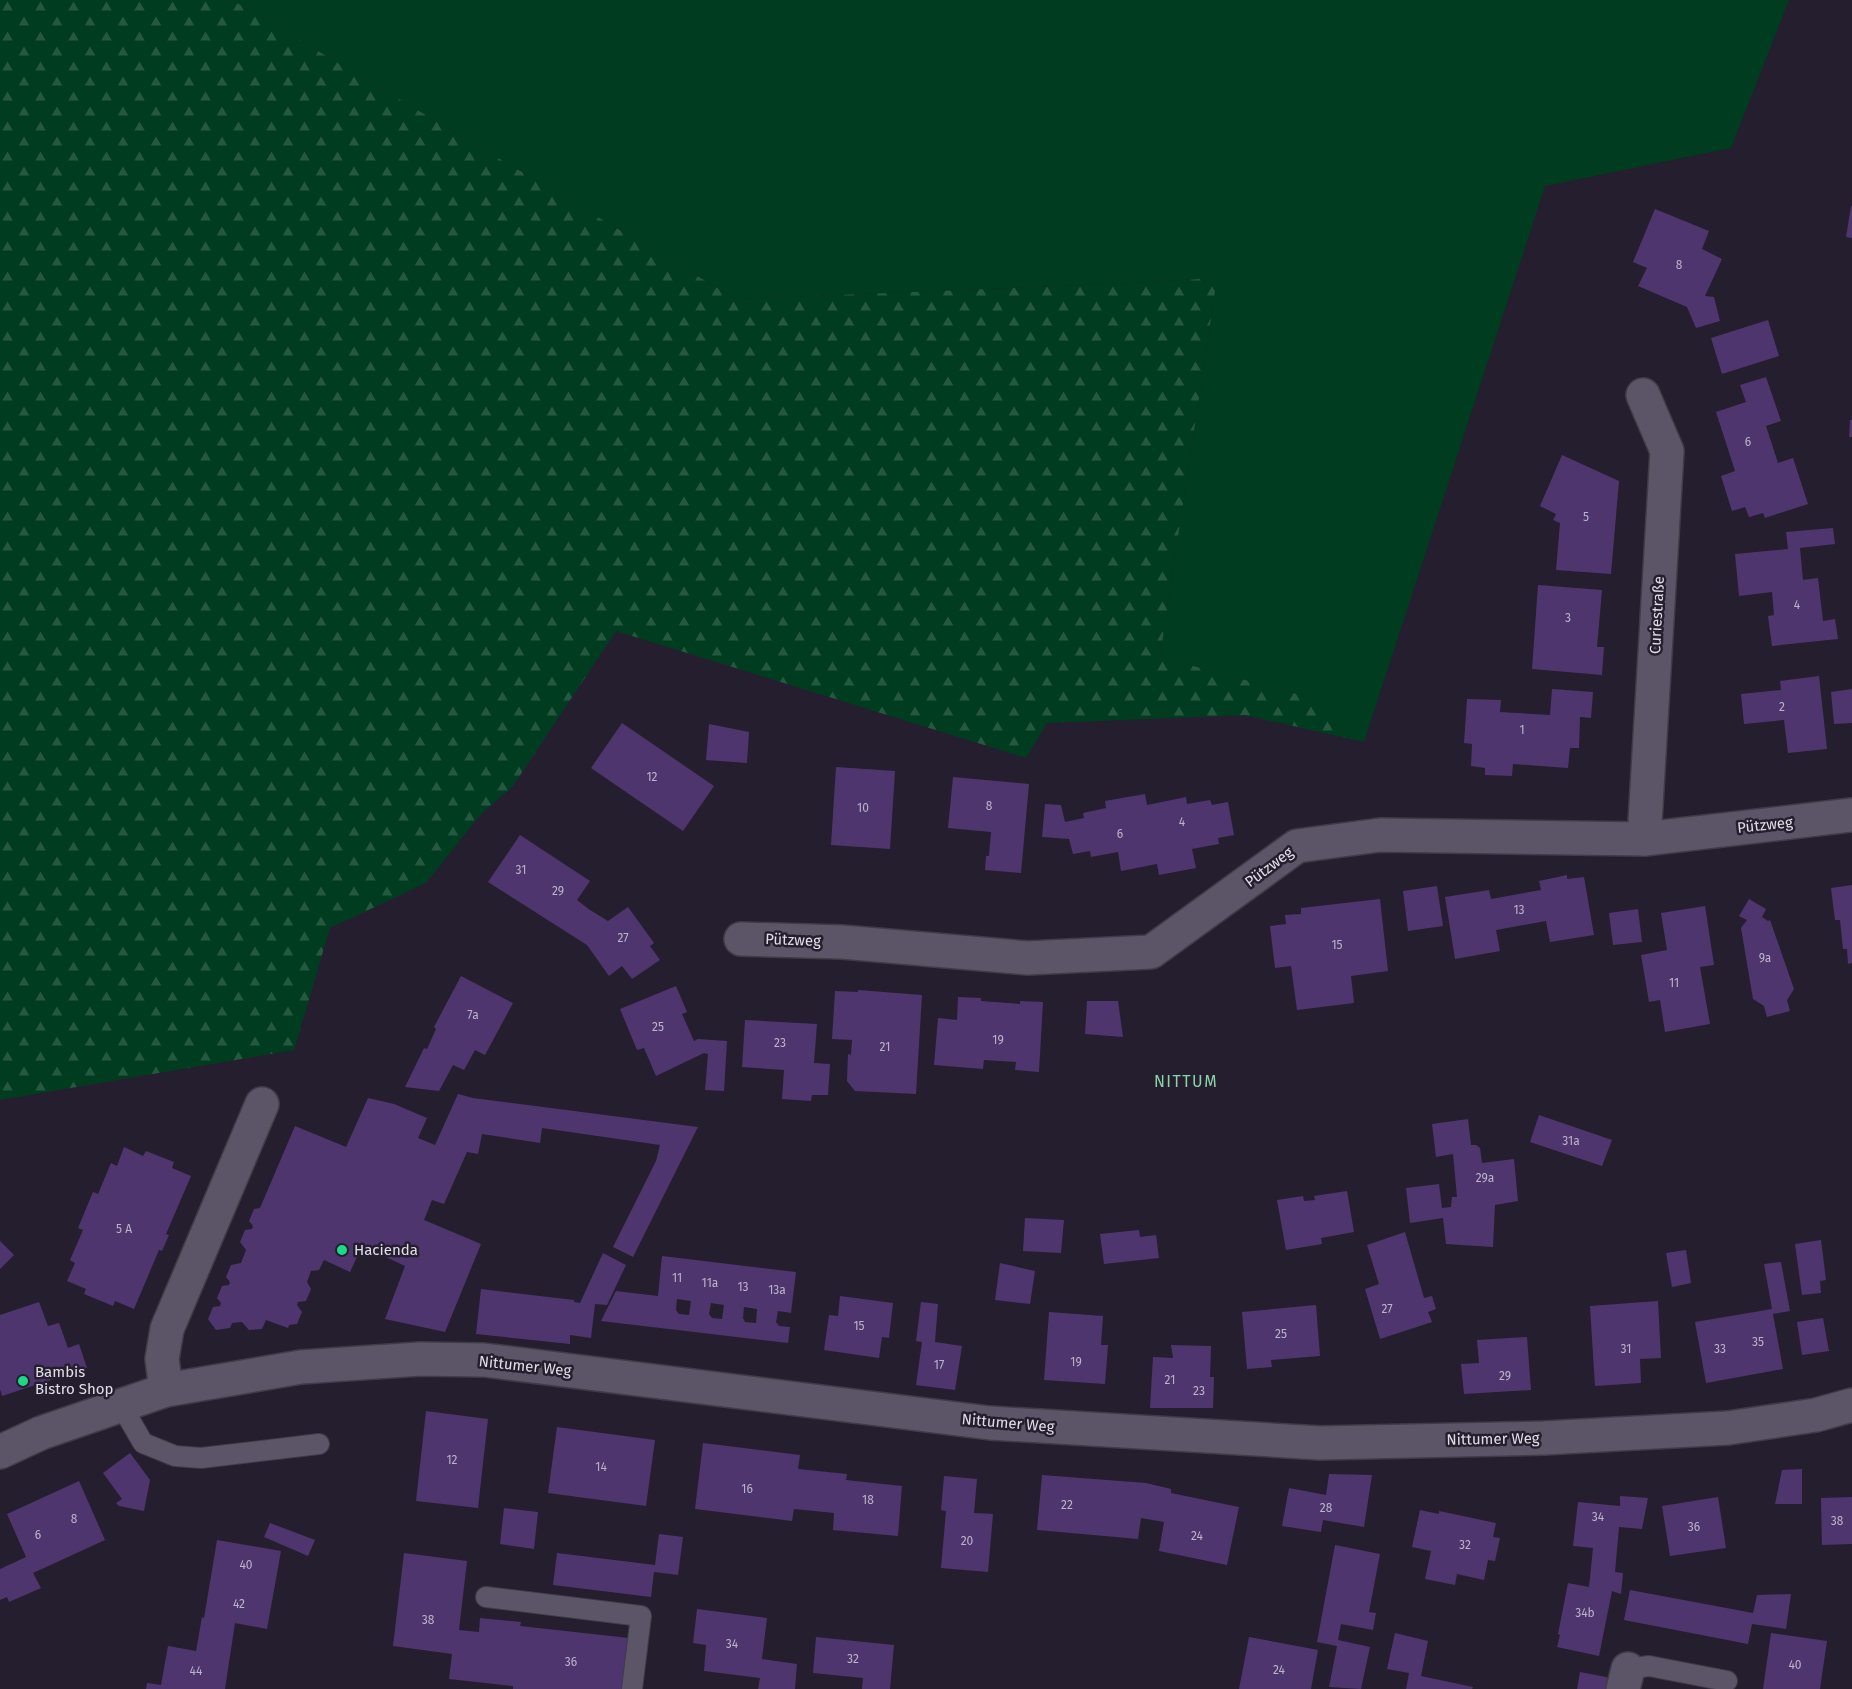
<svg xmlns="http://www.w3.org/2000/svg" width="1852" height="1689" font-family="'Fira Sans',sans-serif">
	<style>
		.green { fill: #003c20 }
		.forest { fill: url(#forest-firs) }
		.building { fill: #4f356e; fill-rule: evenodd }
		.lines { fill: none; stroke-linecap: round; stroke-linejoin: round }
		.service-casing { stroke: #413b48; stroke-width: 22 }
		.minor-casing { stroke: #413b48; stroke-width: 36 }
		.service { stroke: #5c5567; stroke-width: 20 }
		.minor { stroke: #5c5567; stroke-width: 33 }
		.poi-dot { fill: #1fd887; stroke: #251e2e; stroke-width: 2 }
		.labels { text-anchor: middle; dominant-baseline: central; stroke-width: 5; stroke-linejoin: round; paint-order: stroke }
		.number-label { font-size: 12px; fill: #bcb3ca }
		.street-label { font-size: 15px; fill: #e1dde8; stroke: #251e2e }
		.poi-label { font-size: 15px; fill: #e1dde8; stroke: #251e2e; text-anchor: start }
		.neighbourhood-label { font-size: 16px; letter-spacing: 1.5px; fill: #89d5a7; stroke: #251e2e }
	</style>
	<defs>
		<pattern id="forest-firs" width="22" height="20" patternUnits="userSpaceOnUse" patternTransform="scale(1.5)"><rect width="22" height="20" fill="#003c20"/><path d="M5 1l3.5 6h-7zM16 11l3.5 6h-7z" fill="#255840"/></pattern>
	</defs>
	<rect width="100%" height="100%" fill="#251e2e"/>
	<!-- green -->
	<polygon class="green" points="232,0 1789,0 1731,148 1545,186 1364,742 1301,695 1160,657 1217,278 1134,283 736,299"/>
	<!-- forest -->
	<polygon class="forest" points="0,0 232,0 736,299 1134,283 1217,278 1160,657 1301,695 1364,742 1245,715 1047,723 1026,758 616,631 513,786 480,815 426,883 330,928 294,1050 0,1100"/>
	<!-- building -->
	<g class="building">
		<polygon points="1851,206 1852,206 1852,238 1846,237"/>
		<polygon points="1655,209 1709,231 1702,249 1722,259 1705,296 1714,297 1720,321 1696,328 1687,307 1638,286 1647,268 1633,262"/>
		<polygon points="1768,320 1779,356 1722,374 1711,338"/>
		<polygon points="1766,377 1781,421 1766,426 1778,463 1793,458 1808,504 1765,518 1763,513 1749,517 1745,507 1732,511 1721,476 1735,471 1716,412 1746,402 1740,385"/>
		<polygon points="1850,420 1852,420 1852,437 1849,437"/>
		<polygon points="1562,455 1619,481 1611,574 1556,570 1560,523 1553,520 1556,514 1540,506"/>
		<polygon points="1833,528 1835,544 1800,548 1803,580 1818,578 1823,621 1835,619 1838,639 1772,646 1768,616 1774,615 1772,592 1739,596 1735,554 1788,549 1786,532"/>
		<polygon points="1538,585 1602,590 1597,647 1604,647 1602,675 1532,669"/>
		<polygon points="1819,676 1827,749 1788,753 1784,720 1744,724 1741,694 1781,690 1780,681"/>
		<polygon points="1552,689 1593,692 1591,718 1580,717 1579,748 1570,748 1568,768 1513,764 1512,776 1485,775 1485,768 1471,766 1472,744 1464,743 1467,699 1501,700 1500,712 1550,715"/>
		<polygon points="1852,689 1852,723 1834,724 1831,692"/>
		<polygon points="622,723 714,786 683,831 591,768"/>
		<polygon points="709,724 749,732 747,763 706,760"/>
		<polygon points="836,767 895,771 890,849 831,845"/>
		<polygon points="953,777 1029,784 1021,873 985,870 986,856 989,856 991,832 948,828"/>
		<polygon points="1145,794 1147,805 1186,797 1187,804 1210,800 1212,805 1228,802 1234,835 1218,838 1219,844 1192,849 1196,868 1159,875 1157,864 1121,871 1118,852 1091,857 1090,851 1073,854 1069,839 1042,837 1045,804 1061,805 1065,822 1084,818 1083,813 1106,808 1105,801"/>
		<polygon points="520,835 590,881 577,900 590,910 608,921 628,907 654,943 650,946 660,960 632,979 622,966 609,976 587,945 488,882"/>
		<polygon points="1567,875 1567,879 1584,877 1594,935 1550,942 1546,921 1496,930 1500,951 1455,959 1445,897 1489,890 1491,899 1541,890 1539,881"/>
		<polygon points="1852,885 1852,963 1848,964 1847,949 1843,949 1840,920 1835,920 1831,888"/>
		<polygon points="1437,886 1443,926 1408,931 1403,891"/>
		<polygon points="1380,899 1388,971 1351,976 1354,1003 1297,1010 1291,966 1275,968 1270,926 1286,924 1285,915 1301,914 1301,908"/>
		<polygon points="1749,899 1766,909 1762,917 1768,921 1770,920 1794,989 1787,1000 1790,1011 1767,1017 1764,1006 1753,999 1741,928 1747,920 1739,916"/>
		<polygon points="1705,906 1714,965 1700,967 1710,1024 1665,1032 1660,1000 1649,1002 1641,955 1667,950 1661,913"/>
		<polygon points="1638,909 1642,942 1613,945 1609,913"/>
		<polygon points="461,976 513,1003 485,1055 475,1050 464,1070 453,1065 439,1091 405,1087 424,1048 427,1049 436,1029 434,1027"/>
		<polygon points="676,986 687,1012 682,1014 694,1041 698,1039 727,1041 724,1091 705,1090 708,1054 704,1053 656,1076 644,1048 637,1050 620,1009"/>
		<polygon points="858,990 922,995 916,1094 855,1091 847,1081 848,1054 851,1055 852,1040 832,1039 835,991 858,992"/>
		<polygon points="958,997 981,998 981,1001 1020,1004 1020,1001 1043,1002 1039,1072 1015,1070 1016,1062 984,1060 983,1069 934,1065 938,1018 957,1020"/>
		<polygon points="1087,1001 1118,1001 1123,1037 1085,1034"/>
		<polygon points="745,1020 817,1024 814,1063 830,1064 828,1095 812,1095 811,1101 782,1099 784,1070 742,1067"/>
		<polygon points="458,1094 473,1098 698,1127 633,1257 613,1247 656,1161 660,1145 542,1128 540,1143 482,1134 478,1154 467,1152 444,1204 432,1200 424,1220 481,1244 445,1332 385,1319 405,1266 362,1246 350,1272 324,1260 319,1270 311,1271 307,1282 311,1289 306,1301 298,1302 297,1305 302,1312 297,1324 289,1325 288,1328 266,1320 262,1329 249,1330 242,1322 232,1323 230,1328 216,1330 208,1319 213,1307 220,1306 221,1303 217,1298 222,1286 229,1285 230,1282 226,1277 231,1265 241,1263 246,1250 240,1242 245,1230 252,1229 253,1226 249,1221 254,1209 260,1208 295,1126 346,1147 368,1098 394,1104 427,1118 418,1138 435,1145"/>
		<polygon points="1539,1115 1612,1140 1602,1166 1530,1142"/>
		<polygon points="1468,1119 1471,1145 1476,1145 1480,1148 1482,1163 1514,1159 1518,1201 1495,1205 1493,1247 1446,1244 1443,1218 1410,1223 1406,1188 1439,1184 1442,1208 1451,1207 1452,1197 1457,1197 1453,1154 1436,1157 1432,1124"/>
		<polygon points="124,1147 143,1156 146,1151 174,1162 172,1168 191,1176 166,1234 169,1235 162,1251 159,1250 134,1309 115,1301 113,1306 84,1294 86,1289 67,1281 75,1263 70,1260 83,1230 78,1228 93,1192 98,1194 111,1163 117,1166"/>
		<polygon points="1347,1191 1354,1232 1321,1238 1322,1244 1286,1250 1277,1200 1303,1196 1304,1201 1315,1200 1314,1196"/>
		<polygon points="1025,1218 1064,1220 1061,1253 1023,1251"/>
		<polygon points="1139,1230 1140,1237 1156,1235 1159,1258 1104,1264 1100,1234"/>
		<polygon points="1405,1232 1424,1298 1432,1296 1436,1309 1428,1312 1432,1322 1380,1339 1365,1289 1379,1284 1367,1245"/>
		<polygon points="1821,1240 1826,1280 1820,1281 1821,1293 1802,1295 1795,1244"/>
		<polygon points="0,1241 14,1255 0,1269"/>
		<polygon points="1686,1250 1691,1283 1672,1287 1666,1253"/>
		<polygon points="603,1253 626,1265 607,1305 595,1304 591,1338 570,1335 570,1344 476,1334 481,1289 574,1300 574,1302 580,1303"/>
		<path d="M662,1256L796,1272L791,1313L778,1311L776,1322L779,1326L790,1327L788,1343L601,1321L616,1291L658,1296ZM677,1299L691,1301L689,1315L679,1314L676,1310ZM711,1303L724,1305L722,1319L712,1318L709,1314ZM744,1307L757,1309L756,1323L745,1322L743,1318Z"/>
		<polygon points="1781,1262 1790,1311 1773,1314 1783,1369 1706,1383 1695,1322 1772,1309 1764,1264"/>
		<polygon points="1000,1263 1035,1271 1030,1304 995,1300"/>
		<polygon points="840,1296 893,1303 889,1338 882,1337 879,1358 824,1350 829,1315 838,1316"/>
		<polygon points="1658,1301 1661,1358 1640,1359 1641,1383 1595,1386 1590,1306"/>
		<polygon points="39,1302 48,1326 59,1323 68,1348 79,1344 87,1368 2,1396 0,1389 0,1315"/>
		<polygon points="921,1302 938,1304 935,1342 962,1346 955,1390 916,1385 922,1342 916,1341"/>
		<polygon points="1316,1305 1320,1356 1271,1360 1272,1367 1247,1369 1242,1312"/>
		<polygon points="1049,1312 1103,1316 1101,1345 1108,1345 1105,1384 1044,1380"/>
		<polygon points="1823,1318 1829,1351 1802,1355 1797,1322"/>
		<polygon points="1527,1337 1531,1390 1464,1394 1461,1364 1479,1363 1477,1340"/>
		<polygon points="1171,1345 1211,1346 1210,1377 1214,1377 1213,1408 1150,1408 1153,1357 1173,1358"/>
		<polygon points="426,1411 488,1419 478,1508 416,1501"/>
		<polygon points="557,1427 655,1440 646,1506 548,1493"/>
		<polygon points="703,1443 800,1455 798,1469 847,1474 846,1480 902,1486 898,1536 833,1530 834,1513 794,1509 792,1521 695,1509"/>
		<polygon points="130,1453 150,1480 144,1511 119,1506 116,1503 122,1499 103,1473"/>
		<polygon points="1802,1469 1802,1504 1775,1504 1782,1470"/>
		<polygon points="1329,1474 1372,1475 1364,1527 1323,1520 1321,1532 1282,1526 1289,1488 1326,1495"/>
		<polygon points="1042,1475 1146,1483 1171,1489 1171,1493 1239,1507 1227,1565 1159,1551 1164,1522 1141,1518 1138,1539 1037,1530"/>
		<polygon points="944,1476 977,1479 974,1513 993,1514 988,1572 941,1568 946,1511 941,1510"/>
		<polygon points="79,1481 105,1540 33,1573 41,1588 9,1602 7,1597 0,1600 0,1569 26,1557 7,1514"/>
		<polygon points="1620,1496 1648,1498 1642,1529 1619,1527 1615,1572 1623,1573 1621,1594 1612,1591 1599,1656 1557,1647 1560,1635 1558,1634 1568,1583 1589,1587 1593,1548 1573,1546 1578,1502 1620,1506"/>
		<polygon points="1718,1497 1726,1548 1670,1556 1662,1506"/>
		<polygon points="1852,1497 1852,1544 1822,1545 1821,1498"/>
		<polygon points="504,1508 538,1512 534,1549 500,1544"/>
		<polygon points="1420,1510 1439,1514 1439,1511 1496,1523 1493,1537 1500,1538 1495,1561 1488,1560 1484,1580 1457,1574 1455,1585 1425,1579 1431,1551 1412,1547"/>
		<polygon points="270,1523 315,1540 308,1556 264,1537"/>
		<polygon points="659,1534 683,1537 678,1575 654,1572 651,1597 553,1585 557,1553 655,1565"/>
		<polygon points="217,1540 281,1551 267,1629 235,1623 225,1689 146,1689 147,1683 161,1685 168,1646 196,1651 202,1617 204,1618"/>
		<polygon points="1335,1545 1380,1554 1369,1612 1376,1613 1373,1630 1341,1624 1338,1640 1370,1647 1361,1689 1329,1687 1337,1646 1317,1642"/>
		<polygon points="404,1553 467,1561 459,1630 479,1632 480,1618 521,1622 520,1626 629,1638 623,1689 513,1689 513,1686 449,1679 452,1654 393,1646"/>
		<polygon points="1630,1590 1753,1613 1757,1595 1791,1594 1786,1629 1752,1624 1748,1644 1624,1620"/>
		<polygon points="697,1609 767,1618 762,1659 797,1664 795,1689 758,1689 760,1678 704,1671 706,1645 693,1643"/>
		<polygon points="1395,1633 1428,1641 1421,1676 1473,1687 1472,1689 1406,1689 1409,1673 1387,1669"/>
		<polygon points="1771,1633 1827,1641 1820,1689 1763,1689"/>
		<polygon points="816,1637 894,1645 890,1689 862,1689 863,1678 813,1673"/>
		<polygon points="1249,1637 1318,1650 1311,1689 1239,1689"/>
		<polygon points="1580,1672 1611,1678 1608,1689 1577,1689"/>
	</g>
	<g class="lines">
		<!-- service casing -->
		<g class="service-casing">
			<g id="service">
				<polyline points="121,1405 143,1443 175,1456 201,1458 319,1444"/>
				<polyline points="486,1597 641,1616 632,1689"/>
				<polyline points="1628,1669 1649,1666 1727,1681"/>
			</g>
		</g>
		<!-- minor casing -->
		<g class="minor-casing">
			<g id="minor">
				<polyline points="1643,395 1667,451 1644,839"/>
				<polyline points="741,939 842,942 1028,958 1151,952 1297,846 1380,835 1644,839 1852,815"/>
				<polyline points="166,1390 162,1359 167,1329 262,1104"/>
				<polyline points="0,1452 41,1433 166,1390 301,1367 420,1359 484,1360 990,1423 1320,1443 1544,1438 1728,1428 1816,1415 1852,1405"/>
				<polyline points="1623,1689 1628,1669"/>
			</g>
		</g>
		<!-- service -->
		<use href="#service" class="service"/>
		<!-- minor -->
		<use href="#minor" class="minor"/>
	</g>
	<!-- markers -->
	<g class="poi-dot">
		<circle cx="342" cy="1250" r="6"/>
		<circle cx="23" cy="1381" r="6"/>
	</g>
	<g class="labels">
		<!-- number labels -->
		<g class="number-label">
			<text x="1679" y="265">8</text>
			<text x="1748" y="442">6</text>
			<text x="1586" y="517">5</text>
			<text x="1797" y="605">4</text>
			<text x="1568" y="618">3</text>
			<text x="1782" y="707">2</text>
			<text x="1522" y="730">1</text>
			<text x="652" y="777">12</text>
			<text x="989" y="806">8</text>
			<text x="863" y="808">10</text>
			<text x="1182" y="822">4</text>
			<text x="1120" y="834">6</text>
			<text x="521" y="870">31</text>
			<text x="558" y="891">29</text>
			<text x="1519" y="910">13</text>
			<text x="623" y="938">27</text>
			<text x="1337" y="945">15</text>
			<text x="1765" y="958">9a</text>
			<text x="1674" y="983">11</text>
			<text x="473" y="1015">7a</text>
			<text x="658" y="1027">25</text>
			<text x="998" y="1040">19</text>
			<text x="780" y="1043">23</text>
			<text x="885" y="1047">21</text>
			<text x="1571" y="1141">31a</text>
			<text x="1485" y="1178">29a</text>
			<text x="124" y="1229">5 A</text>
			<text x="677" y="1278">11</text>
			<text x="710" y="1283">11a</text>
			<text x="743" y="1287">13</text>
			<text x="777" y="1290">13a</text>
			<text x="1387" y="1309">27</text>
			<text x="859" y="1326">15</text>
			<text x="1281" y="1334">25</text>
			<text x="1758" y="1342">35</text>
			<text x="1626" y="1349">31</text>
			<text x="1720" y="1349">33</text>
			<text x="1076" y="1362">19</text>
			<text x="939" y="1365">17</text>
			<text x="1505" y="1376">29</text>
			<text x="1170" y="1380">21</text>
			<text x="1199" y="1391">23</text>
			<text x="452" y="1460">12</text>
			<text x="601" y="1467">14</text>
			<text x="747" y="1489">16</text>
			<text x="868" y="1500">18</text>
			<text x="1067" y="1505">22</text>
			<text x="1326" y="1508">28</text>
			<text x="1598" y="1517">34</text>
			<text x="74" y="1519">8</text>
			<text x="1837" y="1521">38</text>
			<text x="1694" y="1527">36</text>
			<text x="38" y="1535">6</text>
			<text x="1197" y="1536">24</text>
			<text x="967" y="1541">20</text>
			<text x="1465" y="1545">32</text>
			<text x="246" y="1565">40</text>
			<text x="239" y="1604">42</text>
			<text x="1585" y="1613">34b</text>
			<text x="428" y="1620">38</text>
			<text x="732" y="1644">34</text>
			<text x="853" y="1659">32</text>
			<text x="571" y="1662">36</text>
			<text x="1795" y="1665">40</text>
			<text x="1279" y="1670">24</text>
			<text x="196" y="1671">44</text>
		</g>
		<!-- street labels -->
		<g class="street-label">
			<text transform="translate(1657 615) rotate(-87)">Curiestraße</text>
			<text transform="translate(1765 825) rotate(-6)">Pützweg</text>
			<text transform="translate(1269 867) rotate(-37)">Pützweg</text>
			<text transform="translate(793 940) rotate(2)">Pützweg</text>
			<text transform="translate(525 1366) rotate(6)">Nittumer Weg</text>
			<text transform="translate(1008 1423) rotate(5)">Nittumer Weg</text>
			<text transform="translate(1493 1439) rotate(-1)">Nittumer Weg</text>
		</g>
		<!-- poi labels -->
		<g class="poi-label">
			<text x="354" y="1250">Hacienda</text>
			<text x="35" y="1372">Bambis<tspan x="35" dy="17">Bistro Shop</tspan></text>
		</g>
		<!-- neighbourhood labels -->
		<g class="neighbourhood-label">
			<text x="1186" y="1081">NITTUM</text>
		</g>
	</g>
</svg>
